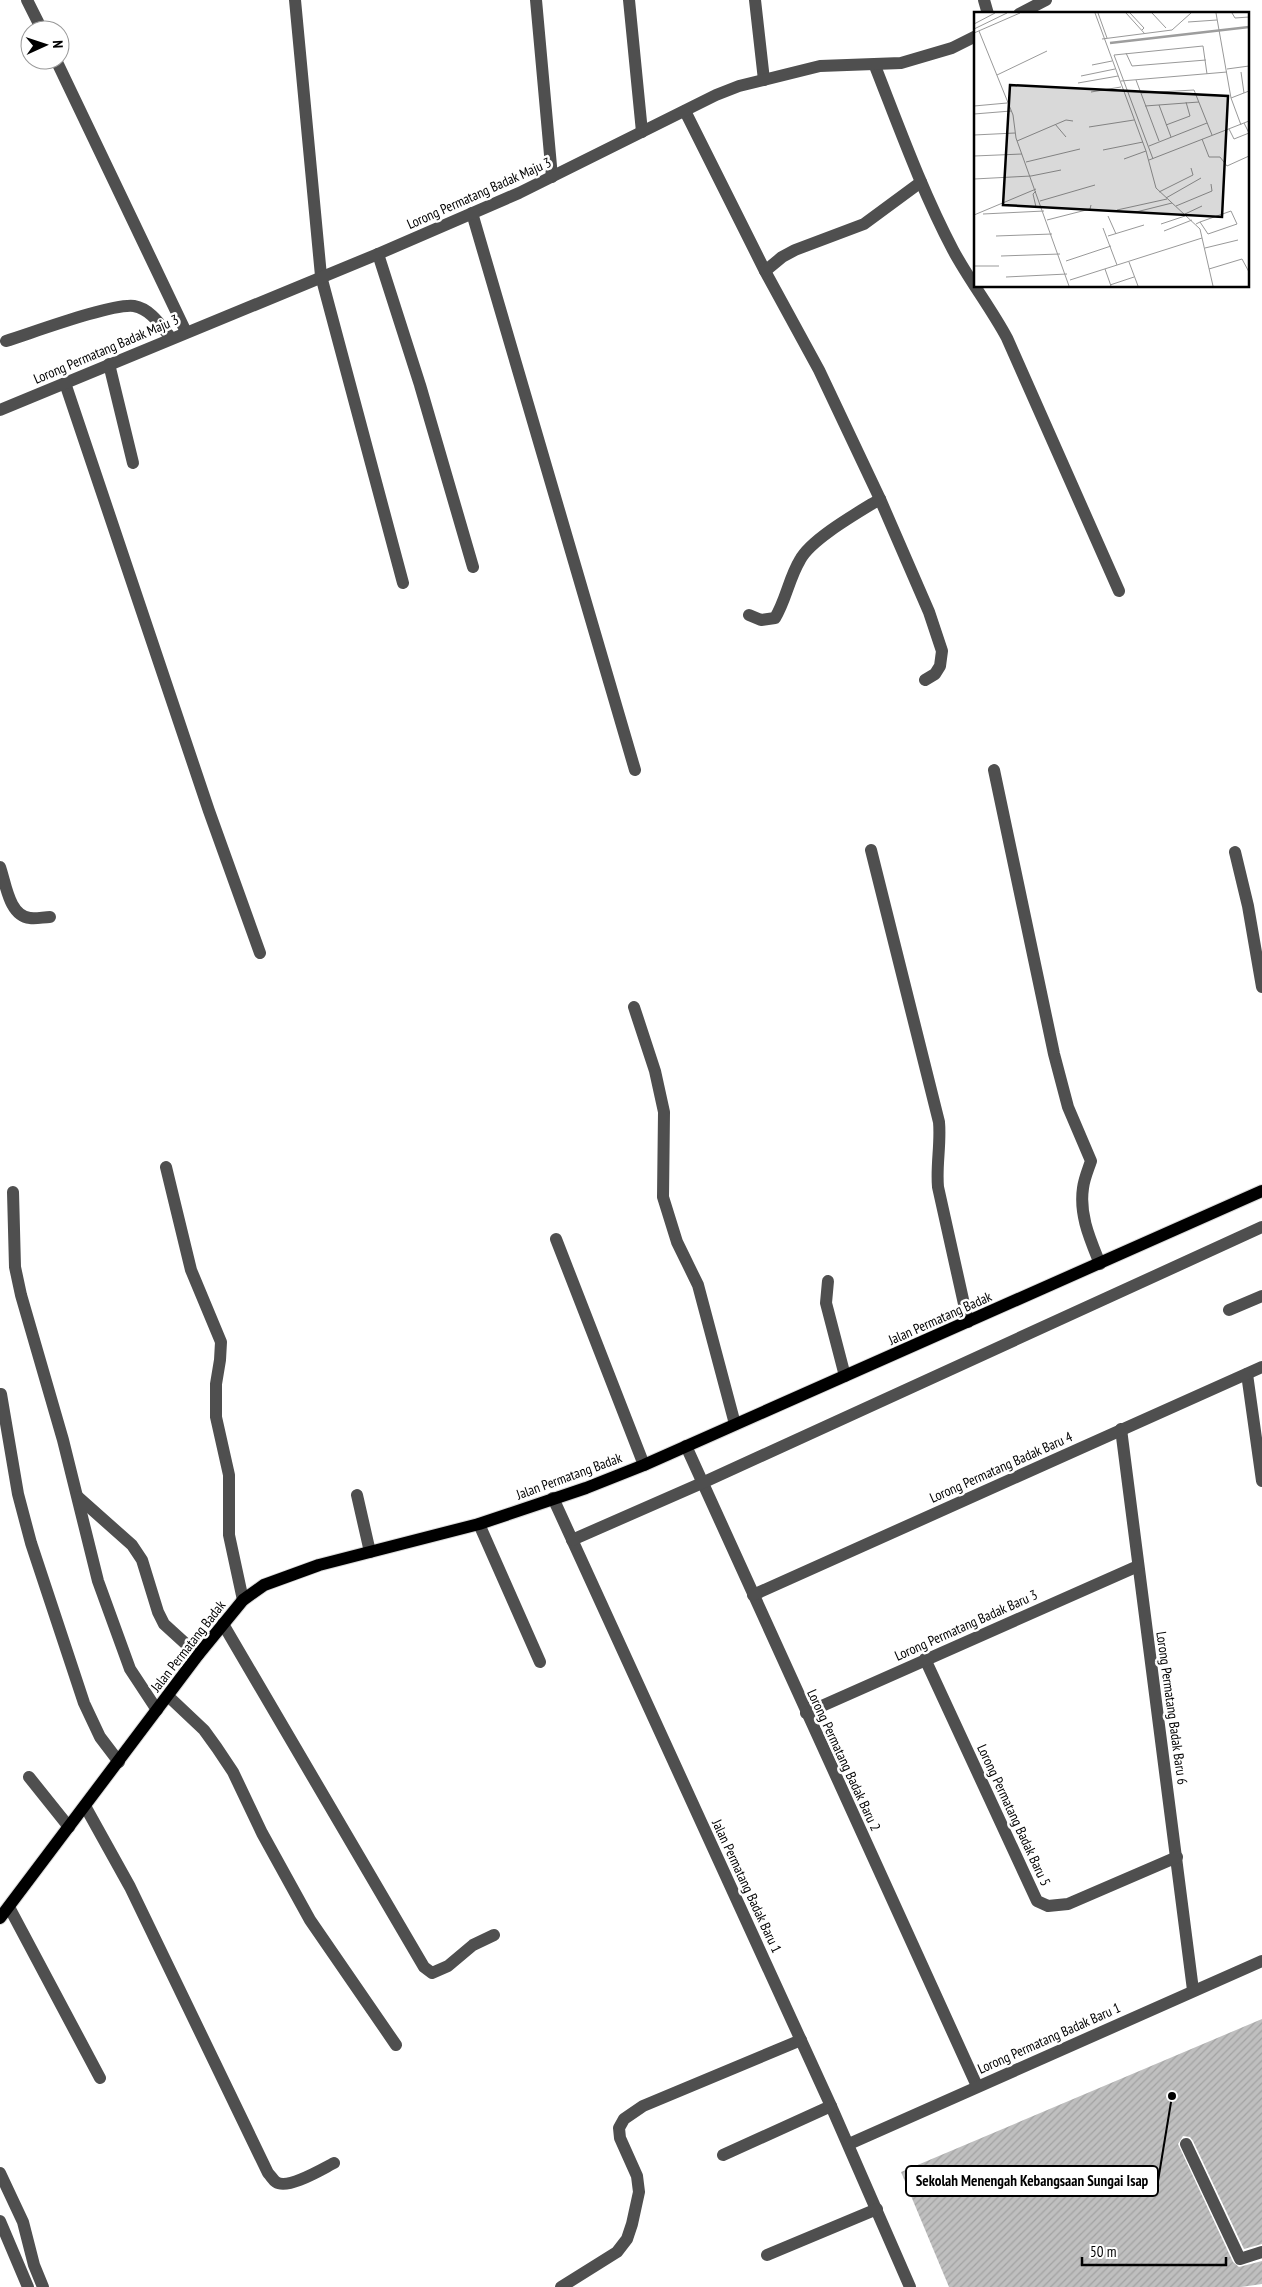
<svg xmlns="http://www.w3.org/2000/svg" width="1262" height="2287" font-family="'PT Sans Narrow',sans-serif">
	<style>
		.building { fill: url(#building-hatch) }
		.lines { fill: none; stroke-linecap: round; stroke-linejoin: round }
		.major-casing { stroke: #dbdbdb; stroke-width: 14 }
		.minor { stroke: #4f4f4f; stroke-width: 12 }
		.major { stroke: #000; stroke-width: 12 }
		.labels { text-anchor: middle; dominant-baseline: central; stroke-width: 5; stroke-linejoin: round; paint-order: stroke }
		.street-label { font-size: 14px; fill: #000; stroke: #fff }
		.inset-river { fill: none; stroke: #9d9d9d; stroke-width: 2.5 }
		.inset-road { fill: none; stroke: #999; stroke-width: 1 }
		.view { fill: #000; fill-opacity: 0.15; stroke: #000; stroke-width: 2.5 }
		.inset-edge { fill: none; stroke: #000; stroke-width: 2.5 }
		.leader { fill: none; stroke: #000; stroke-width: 2 }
		.callout-dot { fill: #000; stroke: #fff; stroke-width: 2 }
		.callout { fill: #fff; stroke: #000; stroke-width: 2 }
		.callout-label { font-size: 15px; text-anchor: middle; font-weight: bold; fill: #000 }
	</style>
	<defs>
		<pattern id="building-hatch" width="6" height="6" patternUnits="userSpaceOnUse" patternTransform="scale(1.25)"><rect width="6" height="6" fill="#bfbfbf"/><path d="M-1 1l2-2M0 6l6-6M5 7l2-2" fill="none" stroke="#a2a2a2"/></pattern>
	</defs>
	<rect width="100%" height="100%" fill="#fff"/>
	<!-- building -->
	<polygon class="building" points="1262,2019 1262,2244 1244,2249 1193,2141 1190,2137 1183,2136 1178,2144 1233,2262 1239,2267 1262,2261 1262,2284 1241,2287 949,2287 901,2172"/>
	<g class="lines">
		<!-- major casing -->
		<g class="major-casing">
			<polyline id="major" points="0,1918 198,1655 243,1600 264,1585 319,1565 479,1524 586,1488 644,1465 1262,1191"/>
		</g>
		<!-- minor -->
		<g class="minor">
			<polyline points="27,0 42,30"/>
			<polyline points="295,0 321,276 403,583"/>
			<polyline points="536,0 552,177"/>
			<polyline points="629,0 642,132"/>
			<polyline points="755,0 764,80"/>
			<polyline points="984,0 988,14"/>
			<polyline points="1019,14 1046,0"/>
			<polyline points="56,60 186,332"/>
			<path d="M875,66C899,127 922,191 953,250C969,280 991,308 1007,338L1119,591"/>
			<polyline points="685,111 765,271 819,370 880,499 929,612 942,651 940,666 935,674 925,680"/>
			<polyline points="472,213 635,770"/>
			<polyline points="378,254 420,385 473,567"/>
			<polyline points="765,271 782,257 795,250 864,224 921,182"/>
			<path d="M6,341C32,333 112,303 134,306C151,309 161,326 171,338"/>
			<polyline points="109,364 133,463"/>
			<polyline points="65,383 209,811 260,953"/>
			<polyline points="0,410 378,254 519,193 716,95 739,86 820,66 901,63 952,48 976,36"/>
			<path d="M749,615L761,620L775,618C786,600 789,578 800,560C811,539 859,512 880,499"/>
			<path d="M994,770L1054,1054L1068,1107L1091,1161C1088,1170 1084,1179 1083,1188C1079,1215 1090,1239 1100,1264"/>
			<path d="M871,850L939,1122C941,1144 936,1165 938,1187L968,1322"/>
			<polyline points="1235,852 1248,906 1262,987"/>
			<path d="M0,867C6,884 9,916 30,918C36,919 44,917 50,917"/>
			<polyline points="634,1007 655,1071 664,1112 663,1197 677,1242 698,1285 735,1424"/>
			<polyline points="166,1167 191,1270 221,1342 220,1360 216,1384 216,1417 229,1475 229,1535 243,1600"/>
			<polyline points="13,1192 15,1267 21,1295 63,1440 98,1581 130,1669 157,1710"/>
			<polyline points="556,1239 644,1465"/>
			<polyline points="828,1281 826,1303 845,1376"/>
			<polyline points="1229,1310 1262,1296"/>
			<polyline points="1247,1374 1262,1481"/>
			<polyline points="1,1394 18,1494 31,1543 84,1703 100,1737 119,1762"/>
			<polyline points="1121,1429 1193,1990"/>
			<polyline points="686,1446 977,2086"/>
			<polyline points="357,1495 370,1552"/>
			<polyline points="78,1497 132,1545 142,1560 158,1612 164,1624 198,1655"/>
			<polyline points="553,1498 831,2106 910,2287"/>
			<polyline points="479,1524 540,1662"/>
			<polyline points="572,1540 702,1483 1262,1227"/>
			<polyline points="753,1595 1262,1367"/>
			<polyline points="223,1624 424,1967 432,1973 448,1966 473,1945 494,1935"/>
			<polyline points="925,1659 1037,1901 1048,1906 1068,1904 1177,1857"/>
			<polyline points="168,1696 204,1730 217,1748 233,1772 262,1833 310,1920 396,2045"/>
			<polyline points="806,1713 1138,1566"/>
			<polyline points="29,1777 69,1827"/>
			<path d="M85,1806L130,1887L268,2173C271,2176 273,2180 276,2182C288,2190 322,2169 334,2163"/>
			<polyline points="9,1907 100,2078"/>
			<polyline points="849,2144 1262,1961"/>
			<polyline points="1186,2144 1240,2259 1262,2252"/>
			<polyline points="723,2155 831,2106"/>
			<polyline points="0,2173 23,2222 34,2265 43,2287"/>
			<polyline points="0,2221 28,2287"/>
			<polyline points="767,2255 877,2209"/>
			<polyline points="561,2287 617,2252 627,2239 632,2224 639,2192 637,2176 620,2138 619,2128 624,2119 643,2106 801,2040"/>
		</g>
		<!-- major -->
		<use href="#major" class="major"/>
	</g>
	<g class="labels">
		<!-- street labels -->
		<g class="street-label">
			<text transform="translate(479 193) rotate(-24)">Lorong Permatang Badak Maju 3</text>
			<text transform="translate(106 349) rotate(-23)">Lorong Permatang Badak Maju 3</text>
			<text transform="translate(940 1318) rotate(-24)">Jalan Permatang Badak</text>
			<text transform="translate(1001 1467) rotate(-24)">Lorong Permatang Badak Baru 4</text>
			<text transform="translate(569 1476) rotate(-20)">Jalan Permatang Badak</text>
			<text transform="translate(966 1625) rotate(-24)">Lorong Permatang Badak Baru 3</text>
			<text transform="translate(188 1646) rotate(-52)">Jalan Permatang Badak</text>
			<text transform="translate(1172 1708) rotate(82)">Lorong Permatang Badak Baru 6</text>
			<text transform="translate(844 1760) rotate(65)">Lorong Permatang Badak Baru 2</text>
			<text transform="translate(1014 1815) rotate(65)">Lorong Permatang Badak Baru 5</text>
			<text transform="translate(747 1886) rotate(65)">Jalan Permatang Badak Baru 1</text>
			<text transform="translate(1049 2038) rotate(-24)">Lorong Permatang Badak Baru 1</text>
		</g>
	</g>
	<!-- overview -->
	<g transform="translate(974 12)">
		<rect width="275" height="275" fill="#fff"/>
		<path class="inset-river" d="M136,31L275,15"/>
		<path class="inset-road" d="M121,1L172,139L182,176L226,217L239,274M124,1L133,26M152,1L171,22M156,1L170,16L168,18M178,1L192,16M242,1L257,86L267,113M258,1L261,6L275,5M214,10L243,8M0,12L21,1M0,17L33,1M5,19L39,103L42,126L95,274M0,21L46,1M128,27L198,18L217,1M152,41L158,54L232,48M118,53L138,49M253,57L275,54M267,60L270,81M23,63L73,39M107,64L141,57M162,68L185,129M147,69L253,60M104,71L144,64M117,80L147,75M167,81L220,78L238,123M257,86L275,79M185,93L197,125M0,94L33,91M171,94L225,90M0,102L37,99M81,112L92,125M192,113L216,104L212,90M115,115L160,108M255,117L260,127L275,121L270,111M0,123L41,121M228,127L235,145H246L253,154L275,144M43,129L92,108L99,109M175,134L233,111M129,138L169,130M0,144L48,142M150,147L172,139M179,147L140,43L229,34L233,62M175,148L275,109M52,150L106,137M0,167L57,164L87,158M185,180L219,163L217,156M192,186L227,166M66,189L121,173M202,194L238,179L237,172M62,195L59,182L62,179M143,198L193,187M162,200L198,191M9,202L70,199M211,202L228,194M0,203L62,177M134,204L142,222M73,208L116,197L117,193M187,212L211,204M222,212L226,210L257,199L263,212L234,222L226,210M129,216L143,253M190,219L218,208M22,224L78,222M134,224L170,213M231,236L264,228M27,244L86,242M92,249L137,234M155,250L164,274M0,254H25M131,257L137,274M235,257L268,247L275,260M32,265L93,262M96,268L228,226M136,273L160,265"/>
		<path class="view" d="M36,73L254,84L248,205L29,193Z"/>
		<rect width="275" height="275" class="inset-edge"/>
	</g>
	<!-- callouts -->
	<path class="leader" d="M1172 2096L1158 2181"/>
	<circle class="callout-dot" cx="1172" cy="2096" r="5"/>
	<rect class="callout" x="906" y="2166" width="252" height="30" rx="5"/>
	<g class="callout-label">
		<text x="1032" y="2186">Sekolah Menengah Kebangsaan Sungai Isap</text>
	</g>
	<!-- north arrow -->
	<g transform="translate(45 45) rotate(87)"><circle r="24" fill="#ffffff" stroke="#999999"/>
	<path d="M0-4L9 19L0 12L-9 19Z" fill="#000000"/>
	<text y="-8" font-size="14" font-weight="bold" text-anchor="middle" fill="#000000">N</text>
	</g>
	<!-- scale -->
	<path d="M1082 2257v8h144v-8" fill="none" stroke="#000000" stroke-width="2.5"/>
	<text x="1090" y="2257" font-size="15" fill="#000000" stroke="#ffffff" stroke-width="4" paint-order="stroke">50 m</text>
</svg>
